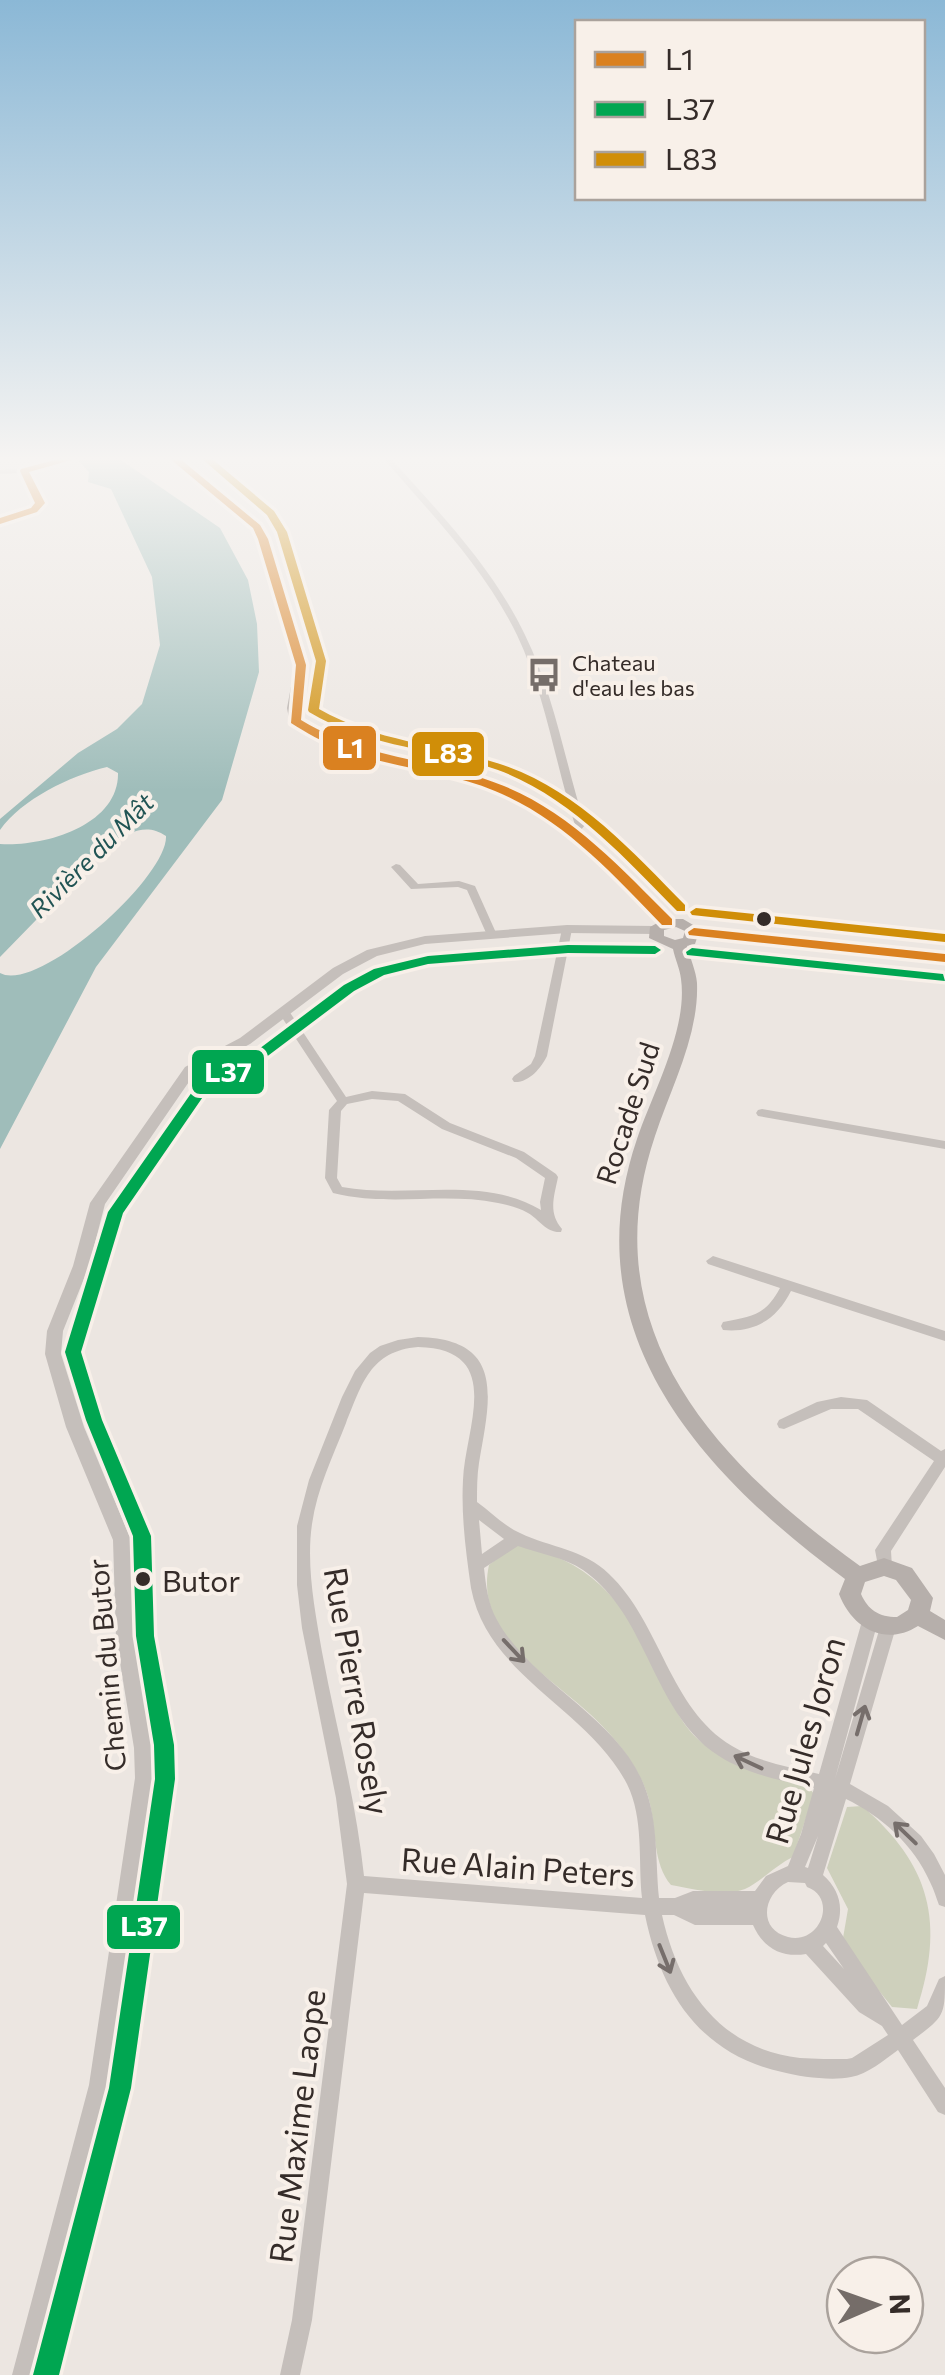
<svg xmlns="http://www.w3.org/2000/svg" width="945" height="2375" font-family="Commissioner,sans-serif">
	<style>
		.green { fill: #ced0bc }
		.water { fill: #9fbdba }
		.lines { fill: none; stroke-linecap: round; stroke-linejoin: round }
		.minor { fill: #c5bfbb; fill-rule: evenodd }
		.tertiary { fill: #c5bfbb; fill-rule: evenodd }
		.secondary { fill: #b6afab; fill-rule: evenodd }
		.bus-1-casing { stroke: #f8f0e9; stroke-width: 7 }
		.bus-2-casing { stroke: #f8f0e9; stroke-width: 7 }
		.bus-3-casing { stroke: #f8f0e9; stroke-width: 7 }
		.bus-1 { fill: #da8120; fill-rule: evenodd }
		.bus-2 { fill: #00a651; fill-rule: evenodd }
		.bus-3 { fill: #d08e08; fill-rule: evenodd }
		.oneway { stroke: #766e6b }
		.bus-dot { fill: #352c29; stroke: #f8f0e9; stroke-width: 4 }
		.labels { text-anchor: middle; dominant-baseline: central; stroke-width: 8; stroke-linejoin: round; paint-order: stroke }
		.far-poi-label { font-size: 22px; fill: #352c29; stroke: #f8f0e9; text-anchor: start }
		.far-water-label { font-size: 25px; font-style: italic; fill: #215454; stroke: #f8f0e9 }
		.street-label { font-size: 28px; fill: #352c29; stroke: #f8f0e9 }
		.near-bus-label { font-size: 30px; fill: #352c29; stroke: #f8f0e9; text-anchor: start }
		.near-street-label { font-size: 32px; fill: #352c29; stroke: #f8f0e9 }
		.line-badge { stroke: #f8f0e9; stroke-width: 4 }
		.badge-label { font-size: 28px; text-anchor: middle; font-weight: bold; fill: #fff }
	</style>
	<rect width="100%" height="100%" fill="#ece6e1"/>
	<!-- green -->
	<g class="green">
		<path d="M515,1545C587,1557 624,1600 654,1664C664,1686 674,1712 690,1731C716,1762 771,1772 807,1785L814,1794L793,1857C776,1865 759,1883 745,1889C725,1897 692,1889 671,1885C653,1864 656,1831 650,1804C644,1777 626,1752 608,1732C564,1682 472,1642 489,1565Z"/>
		<path d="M862,1806C931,1865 945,1923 917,2009L892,2007L847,1951L843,1938L848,1909L827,1868L847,1807Z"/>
	</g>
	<!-- water -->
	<path class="water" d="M76,458H118L220,528L248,580L257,624L259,672L222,800L96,967L0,1149V973C38,994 168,877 166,836C147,823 131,832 113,841L0,957V844C45,847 119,825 118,773L107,767C70,776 22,799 0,830V819L78,753L117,729L142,704L160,645L152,577L111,489L88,482L89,472Z"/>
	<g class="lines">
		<!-- minor -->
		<g class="minor">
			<path d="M383,458H390C440,513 493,568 525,635C554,694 565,762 585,825L575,837H567L566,835L575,825C555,762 545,694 517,635C484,567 431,514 383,458Z"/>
			<polygon points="27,469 27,473 24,473 0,474 0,470"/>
			<polygon points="396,864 400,865 418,884 459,881 475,886 497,935 496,937 488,937 487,935 467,890 458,887 411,889 391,867"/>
			<path d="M567,926L572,929L547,1056C541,1068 529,1083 514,1082L512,1079L514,1076L531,1064L535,1056L562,929Z"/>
			<path d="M285,1010L289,1011L346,1097L372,1091L405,1094L450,1123L524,1152L556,1174L558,1177C554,1197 548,1213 562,1229L561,1232C546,1233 540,1220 528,1213C519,1208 508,1205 498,1203C443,1192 389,1207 333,1193L325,1178L329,1110L337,1101L279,1013ZM372,1099L398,1101L442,1129L516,1158L545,1178L540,1202L541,1210C484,1175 406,1199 342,1187L337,1178L341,1111L347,1104Z"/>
			<polygon points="762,1109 945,1141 945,1149 758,1116 756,1113 758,1110"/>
			<path d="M713,1256L945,1331V1341L791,1291C777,1319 755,1333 723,1330L721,1326L723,1322C752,1316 765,1316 780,1288L708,1264L706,1261Z"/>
			<path d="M418,1337C508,1339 489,1402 479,1463C477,1476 477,1488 477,1502C491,1512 504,1526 520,1533C551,1548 584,1549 609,1574C661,1623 669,1708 732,1746C758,1762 789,1767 819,1774L862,1621L864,1616L870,1614L876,1616L878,1621L835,1779L880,1627L882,1622L888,1620L894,1622L896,1627L850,1784L888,1806L921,1836L934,1854L945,1875V1907L939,1905C936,1897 934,1890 930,1882C914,1845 881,1816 846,1799L823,1875C839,1889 844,1907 837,1927L902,2025L927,2006L939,1979L945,1976C945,2016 945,2016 913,2040L945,2088V2115L938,2112L898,2050C884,2060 868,2074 851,2077C832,2081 801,2077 782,2072C700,2054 661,1993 645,1915L364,1893L312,2320L300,2375H280L292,2320L347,1884L336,1798L302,1628L297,1585V1526L309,1480L342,1397L355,1371L370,1353L380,1346L398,1340ZM418,1347C506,1349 465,1428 463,1480C461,1516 466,1553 471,1588C488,1677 588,1708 627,1784C644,1818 638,1861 642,1898L364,1876C356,1800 336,1727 322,1652C315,1611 306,1566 312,1524C317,1489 333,1456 346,1423C362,1384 370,1351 418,1347ZM479,1520L504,1539L482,1554ZM518,1546C540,1554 564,1557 583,1570C609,1588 627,1616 640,1643C661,1684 679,1731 719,1756C747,1774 782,1781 814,1788L801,1834L788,1866L766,1876L755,1891H693L675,1898H659C655,1858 659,1816 641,1778C610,1713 531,1682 497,1620C488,1604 486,1586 484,1568ZM818,1836L808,1868L805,1867ZM788,1882L805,1883L807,1887C838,1898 820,1945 788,1937C758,1930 762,1894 788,1882ZM662,1915H674L695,1925H753C763,1948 782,1958 806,1954L859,2012L882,2026L888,2035L852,2058L847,2059C832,2059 815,2059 800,2058C720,2049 678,1988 662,1915ZM826,1943L844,1969L823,1946Z"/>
			<polygon points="841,1397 867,1400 941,1451 945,1449 945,1467 891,1551 892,1567 889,1571 884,1573 879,1571 875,1550 934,1461 858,1409 831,1409 784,1429 779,1428 777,1424 779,1420 817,1402"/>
		</g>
		<!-- tertiary -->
		<g class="tertiary">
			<polygon points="567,925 655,926 661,930 655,934 567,933 425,944 377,956 343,974 250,1044 195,1073 105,1204 89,1266 63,1331 61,1354 84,1427 131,1540 134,1638 154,1748 155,1778 111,2085 38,2375 12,2375 89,2085 135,1778 134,1748 116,1638 113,1540 66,1427 45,1354 47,1331 73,1266 90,1203 185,1067 240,1038 333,968 367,950 425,936"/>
			<polygon points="694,928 945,954 945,962 689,935 688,932"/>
		</g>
		<!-- secondary -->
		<g class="secondary">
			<polygon points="62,458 81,458 30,473 45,503 38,512 0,524 0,517 30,508 35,503 19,471 20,469"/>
			<path d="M168,458H180L261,525L269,539L307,665L299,708L301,719C363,763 437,758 505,786C571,812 623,869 672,919H683L700,929L695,944L687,946C690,958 696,971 697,983C699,1036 671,1087 655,1136C590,1329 714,1461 860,1566L884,1558L912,1568L933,1598L930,1611L945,1620V1640L918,1626C885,1647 852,1628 839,1594L845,1579C700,1472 571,1332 637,1139C653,1092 688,1029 681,979C680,969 675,959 673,949L649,938L650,927L659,922C611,873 558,815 492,790C423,764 354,769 290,724L287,708L295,665L257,539L252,529ZM676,927L685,931L683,938L675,940L664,936V930ZM884,1576L896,1580L911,1600L908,1610L897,1617C879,1617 868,1610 861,1594L865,1582Z"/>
		</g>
		<!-- bus-1 casing -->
		<g class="bus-1-casing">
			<g id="bus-1">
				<polygon points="62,458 78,458 29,472 45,503 37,512 0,524 0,518 31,508 35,503 20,471 21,469"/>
				<path d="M169,458H179L260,525L268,539L306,665L301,720C369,761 435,758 504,786C571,813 622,869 672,919V925H662C613,874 562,818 495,791C445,770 389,768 339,748C322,742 307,733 291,723L296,665L258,539L253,528Z"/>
				<polygon points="694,928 945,954 945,962 689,935 688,932"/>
			</g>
		</g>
		<!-- bus-2 casing -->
		<g class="bus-2-casing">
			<g id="bus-2">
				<polygon points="568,945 655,946 661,950 655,954 568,953 428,964 384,975 354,991 261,1061 209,1088 123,1213 81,1352 102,1420 151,1536 154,1636 174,1745 175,1779 131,2088 59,2375 33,2375 109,2088 155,1779 154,1745 136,1636 133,1536 86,1420 65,1352 108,1212 199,1082 251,1055 344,985 374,969 428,956"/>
				<polygon points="692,948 943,974 945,981 687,955 686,952"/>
			</g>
		</g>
		<!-- bus-3 casing -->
		<g class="bus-3-casing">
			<g id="bus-3">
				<path d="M201,458H211L274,511L287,532L326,661L319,709C376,742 441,744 503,765C577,790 632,851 685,905V911H677C624,857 570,797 498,770C433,747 372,749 309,712L308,710L316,661L277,532L267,515Z"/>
				<polygon points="696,908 945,934 945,942 692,915 690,912"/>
			</g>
		</g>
		<!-- bus-1 -->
		<use href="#bus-1" class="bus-1"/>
		<!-- bus-2 -->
		<use href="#bus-2" class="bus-2"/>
		<!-- bus-3 -->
		<use href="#bus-3" class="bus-3"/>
	</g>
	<!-- one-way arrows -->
	<defs><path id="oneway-shaft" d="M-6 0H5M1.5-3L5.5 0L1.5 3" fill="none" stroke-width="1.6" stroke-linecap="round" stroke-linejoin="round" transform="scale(2.5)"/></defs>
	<g class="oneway">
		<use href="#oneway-shaft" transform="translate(514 1651) rotate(47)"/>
		<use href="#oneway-shaft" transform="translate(861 1720) rotate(-74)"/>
		<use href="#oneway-shaft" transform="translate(748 1762) rotate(-155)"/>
		<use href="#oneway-shaft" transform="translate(905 1833) rotate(-136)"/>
		<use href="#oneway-shaft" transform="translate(665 1959) rotate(68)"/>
	</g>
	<!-- sky -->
	<linearGradient id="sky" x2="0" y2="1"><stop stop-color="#8bb8d6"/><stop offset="0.58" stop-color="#f6f4f2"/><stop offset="1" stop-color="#f6f4f2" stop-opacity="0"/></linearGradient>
	<rect width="945" height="791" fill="url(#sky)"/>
	<!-- icons -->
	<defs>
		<g id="bus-bare" transform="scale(2.7)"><path d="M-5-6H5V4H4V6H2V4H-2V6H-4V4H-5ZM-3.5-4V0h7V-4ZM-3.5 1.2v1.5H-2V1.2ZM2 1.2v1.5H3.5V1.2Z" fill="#756d69" stroke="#f8f0e9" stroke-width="2.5" paint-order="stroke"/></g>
	</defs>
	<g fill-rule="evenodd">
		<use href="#bus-bare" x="544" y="675"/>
	</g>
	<!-- markers -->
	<g class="bus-dot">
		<circle cx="764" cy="919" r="9"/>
		<circle cx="143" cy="1579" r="9"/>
	</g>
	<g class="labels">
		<!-- far-poi labels -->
		<g class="far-poi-label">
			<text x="572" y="662">Chateau<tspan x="572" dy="25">d'eau les bas</tspan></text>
		</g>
		<!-- far-water labels -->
		<g class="far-water-label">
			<text transform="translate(91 855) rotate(-45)">Rivière du Mât</text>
		</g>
		<!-- street labels -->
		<g class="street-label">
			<text transform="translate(627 1113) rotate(-72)">Rocade Sud</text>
			<text transform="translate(106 1665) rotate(-95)">Chemin du Butor</text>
		</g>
		<!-- near-bus labels -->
		<g class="near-bus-label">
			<text x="162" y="1579">Butor</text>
		</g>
		<!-- near-street labels -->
		<g class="near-street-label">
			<text transform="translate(358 1691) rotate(80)">Rue Pierre Rosely</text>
			<text transform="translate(804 1740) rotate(-74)">Rue Jules Joron</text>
			<text transform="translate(518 1866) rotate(4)">Rue Alain Peters</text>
			<text transform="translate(296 2126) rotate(-83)">Rue Maxime Laope</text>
		</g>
	</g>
	<g class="line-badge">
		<rect x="321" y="724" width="57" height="48" rx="10" fill="#da8120"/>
		<rect x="410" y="730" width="76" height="48" rx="10" fill="#d08e08"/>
		<rect x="190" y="1048" width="76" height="48" rx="10" fill="#00a651"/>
		<rect x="105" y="1903" width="77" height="48" rx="10" fill="#00a651"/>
	</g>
	<g class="badge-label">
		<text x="350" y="758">L1</text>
		<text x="448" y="763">L83</text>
		<text x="228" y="1082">L37</text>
		<text x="144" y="1936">L37</text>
	</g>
	<!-- legend -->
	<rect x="575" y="20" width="350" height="180" fill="#f8f0e9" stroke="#aaa29c" stroke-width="2.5"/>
	<rect x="595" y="52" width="50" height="15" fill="#da8120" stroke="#aaa29c" stroke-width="2.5"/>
	<text x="665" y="70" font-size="30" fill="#352c29">L1</text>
	<rect x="595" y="102" width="50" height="15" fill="#00a651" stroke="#aaa29c" stroke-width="2.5"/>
	<text x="665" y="120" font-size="30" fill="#352c29">L37</text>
	<rect x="595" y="152" width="50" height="15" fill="#d08e08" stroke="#aaa29c" stroke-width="2.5"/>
	<text x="665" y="170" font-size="30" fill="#352c29">L83</text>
	<!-- north arrow -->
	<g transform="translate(875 2305) rotate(88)"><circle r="48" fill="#f8f0e9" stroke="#aaa29c" stroke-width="2.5"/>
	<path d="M0-8L18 38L0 25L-18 38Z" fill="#756d69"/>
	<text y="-15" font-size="28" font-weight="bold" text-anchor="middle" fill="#352c29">N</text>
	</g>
</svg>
